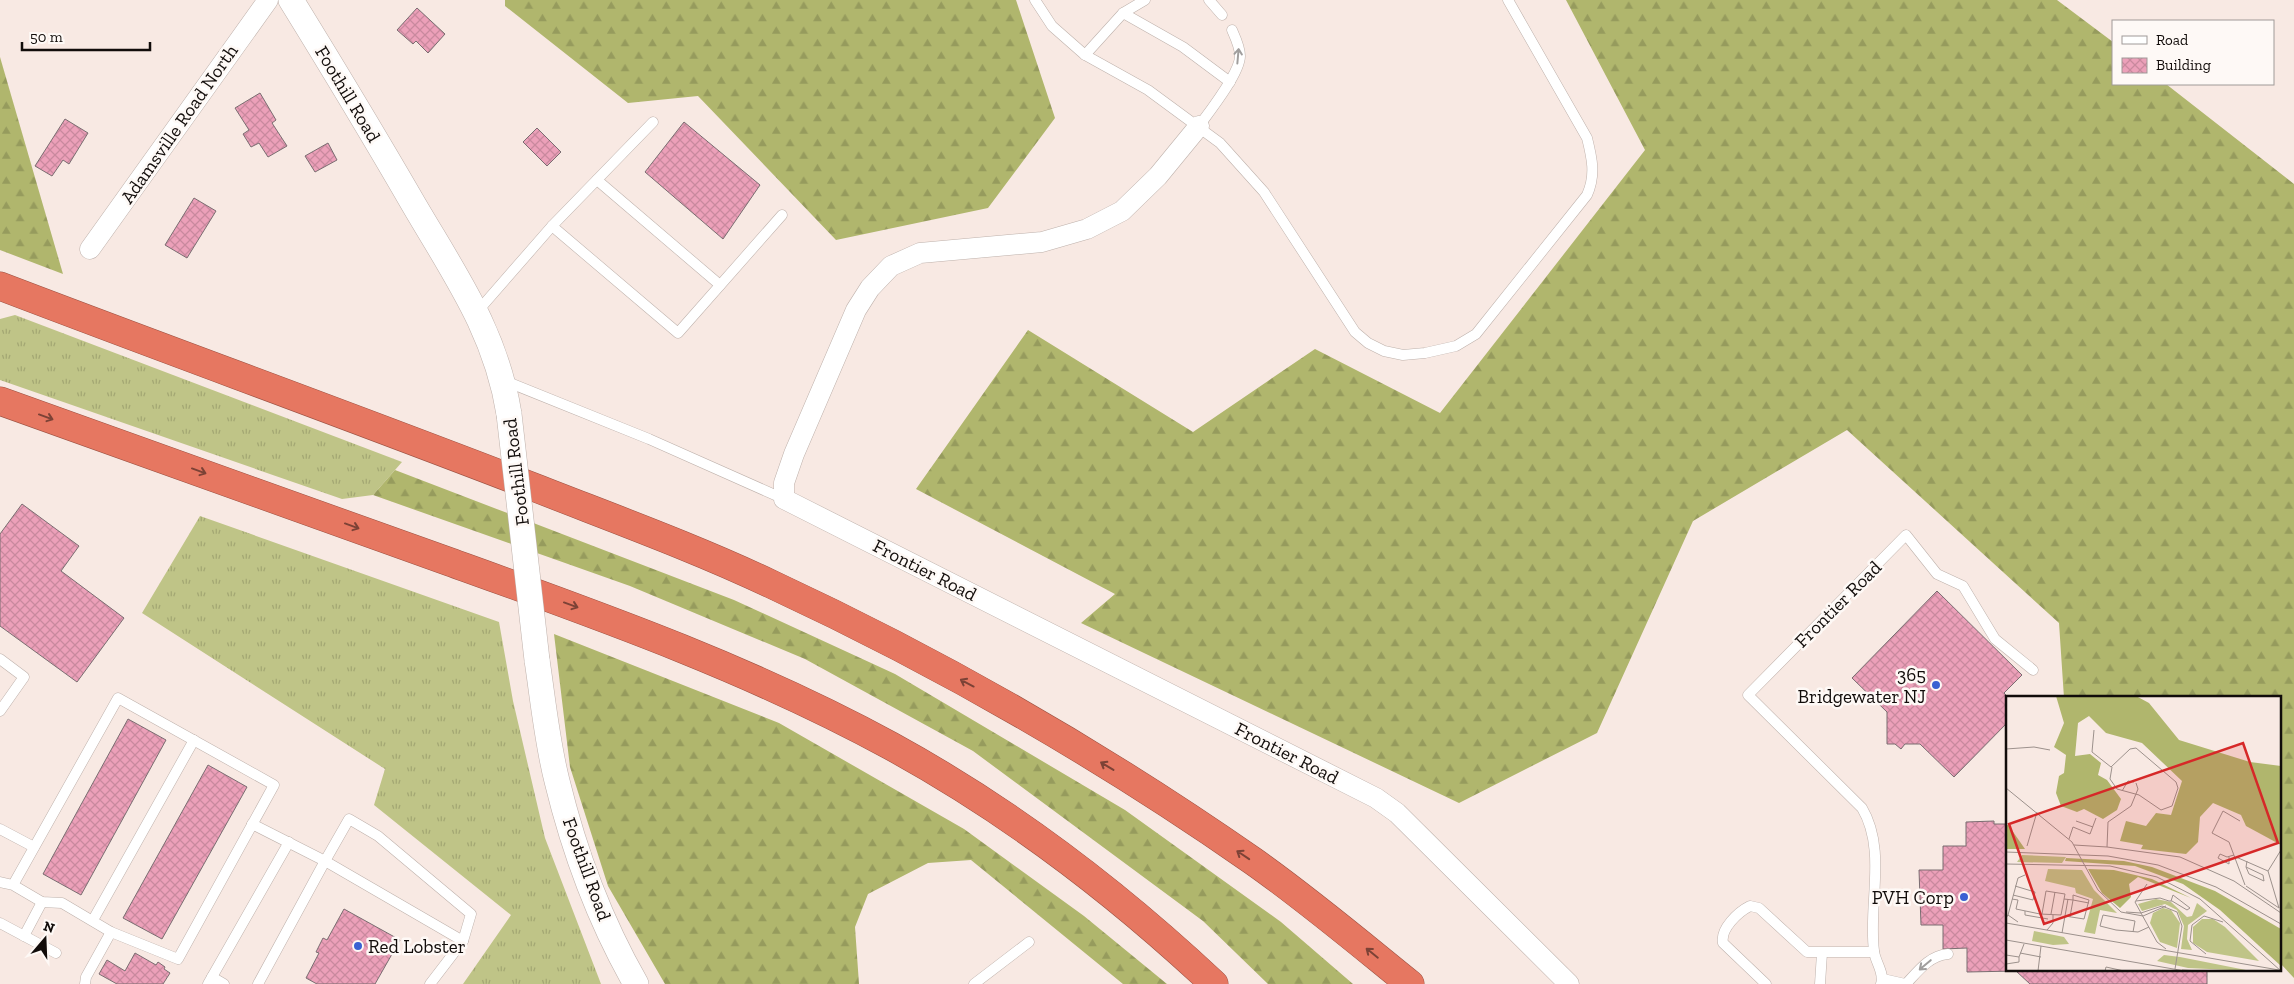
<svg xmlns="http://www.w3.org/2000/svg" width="2294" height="984" font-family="'Zilla Slab',serif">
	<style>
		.grass { fill: url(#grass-tufts) }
		.forest { fill: url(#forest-firs) }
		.building { fill: url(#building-cross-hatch); stroke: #7a6d71 }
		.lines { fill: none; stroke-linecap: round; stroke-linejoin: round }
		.service-casing { stroke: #beb1ab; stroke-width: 11 }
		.minor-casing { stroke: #beb1ab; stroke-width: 21 }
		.tertiary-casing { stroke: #beb1ab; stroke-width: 26 }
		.motorway-casing { stroke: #9b5243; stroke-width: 29 }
		.service { stroke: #fff; stroke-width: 10 }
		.minor { stroke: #fff; stroke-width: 20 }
		.tertiary { stroke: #fff; stroke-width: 25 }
		.motorway { stroke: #e67761; stroke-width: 28 }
		.tertiary-bridge-casing { stroke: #beb1ab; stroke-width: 26; stroke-linecap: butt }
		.tertiary-bridge { stroke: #fff; stroke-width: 25 }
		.oneway { stroke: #a09e9d }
		.oneway2 { stroke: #7c4236 }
		.poi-dot { fill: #3a61d2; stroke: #fef9f6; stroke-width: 2 }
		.labels { text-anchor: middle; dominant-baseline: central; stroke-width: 5; stroke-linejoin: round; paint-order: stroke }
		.street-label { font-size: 19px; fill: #110c0a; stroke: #fef9f6 }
		.poi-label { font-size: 19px; fill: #110c0a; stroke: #fef9f6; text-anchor: end }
		.inset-road { fill: none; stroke: #9c918c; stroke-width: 1 }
		.view { fill: #d62828; fill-opacity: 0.15; stroke: #d62828; stroke-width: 2.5 }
		.inset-edge { fill: none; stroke: #110c0a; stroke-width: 2.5 }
	</style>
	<defs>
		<pattern id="grass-tufts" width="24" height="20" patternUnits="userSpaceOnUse" patternTransform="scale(1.25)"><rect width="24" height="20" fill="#bfc487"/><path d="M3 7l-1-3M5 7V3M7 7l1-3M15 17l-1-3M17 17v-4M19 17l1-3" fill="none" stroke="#a3a773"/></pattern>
		<pattern id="forest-firs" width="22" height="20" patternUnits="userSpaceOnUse" patternTransform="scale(1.25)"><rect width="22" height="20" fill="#b0b66d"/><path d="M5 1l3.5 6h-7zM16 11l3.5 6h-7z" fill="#969b5d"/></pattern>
		<pattern id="building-cross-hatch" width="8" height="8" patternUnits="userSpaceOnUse" patternTransform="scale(1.25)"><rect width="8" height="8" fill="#eca0b9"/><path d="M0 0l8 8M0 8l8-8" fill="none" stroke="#c9899e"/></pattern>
	</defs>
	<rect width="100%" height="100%" fill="#f8e9e3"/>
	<!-- grass -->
	<g class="grass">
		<polygon points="15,315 402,462 373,495 342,499 0,380 0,319"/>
		<polygon points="200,516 499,622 513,701 545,838 601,984 463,984 511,915 374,805 385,769 142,613"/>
	</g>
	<!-- forest -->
	<g class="forest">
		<polygon points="505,0 1016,0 1055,118 988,208 836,240 698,96 628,103 505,6"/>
		<polygon points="1566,0 2057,0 2113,42 2113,84 2166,84 2294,184 2294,978 2280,963 2280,698 2064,698 2059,623 1847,430 1693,521 1597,733 1459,803 1081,623 1115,594 916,489 1028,330 1193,432 1315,349 1440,413 1645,150"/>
		<polygon points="0,57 63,274 0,250"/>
		<polygon points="395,470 734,600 895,674 1125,810 1281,922 1353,984 1268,984 1203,921 973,751 805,659 630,586 373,495"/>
		<polygon points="554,634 779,723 964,829 1084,916 1167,984 1123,984 971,860 928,863 868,894 855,927 859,984 665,984 608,886 570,767"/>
	</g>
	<!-- building -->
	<g class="building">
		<polygon points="417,8 445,34 428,53 416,41 413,44 397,30"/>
		<polygon points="260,93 276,120 272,123 287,146 268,157 259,143 251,147 243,134 249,130 235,108"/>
		<polygon points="65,119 88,133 69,164 63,160 52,176 35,166"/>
		<polygon points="684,122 760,185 723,239 645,172"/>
		<polygon points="537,128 561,152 547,166 523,142"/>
		<polygon points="328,143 337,160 315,172 305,156"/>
		<polygon points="194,198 216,211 187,258 165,245"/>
		<polygon points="22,504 79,546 61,571 124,618 77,682 0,626 0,534"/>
		<polygon points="1937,591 2022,675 2004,693 2009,698 2008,722 1954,777 1920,744 1905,744 1901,749 1895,744 1887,744 1887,712 1852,678"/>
		<polygon points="128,719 166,740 81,895 43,874"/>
		<polygon points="208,765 247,787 162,939 123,918"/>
		<polygon points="1994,821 1994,824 2008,824 2008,970 2207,970 2207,984 2030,984 2016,971 1967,972 1967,948 1943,949 1943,925 1921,925 1919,870 1943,870 1943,846 1966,846 1966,822"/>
		<polygon points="344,909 400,940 375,984 317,984 306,978 319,953 316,952 323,938 327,940"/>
		<polygon points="135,953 156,965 158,962 165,967 164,969 170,973 163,984 117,984 99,974 107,960 125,971"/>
	</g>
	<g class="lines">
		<!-- service casing -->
		<g class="service-casing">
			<g id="service">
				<path d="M1035,0L1052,26L1085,55L1148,90L1220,143L1264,192L1355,332L1368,343L1384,351L1403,355L1425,353L1456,346L1476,334L1587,195C1596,175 1592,158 1587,138L1508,0"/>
				<polyline points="1209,0 1222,15"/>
				<polyline points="1123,13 1183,47 1230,82"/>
				<polyline points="1085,55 1123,13 1145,0"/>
				<path d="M1199,126C1210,111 1240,73 1240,56C1240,47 1236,39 1232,30"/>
				<polyline points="597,180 720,285"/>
				<polyline points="552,226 653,122"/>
				<polyline points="477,312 552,226 678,333 782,215"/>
				<polyline points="505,381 649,439 784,499"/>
				<polyline points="0,659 24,677 0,711"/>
				<polyline points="252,824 325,861 349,819 378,836 471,914 463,941 430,984"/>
				<polyline points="0,829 34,847"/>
				<polyline points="0,882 13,885 42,902 62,903 111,932 178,959 274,785 118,698 13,885"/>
				<polyline points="93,920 194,740"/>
				<polyline points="0,923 56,953"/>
				<polyline points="24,936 42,902"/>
				<polyline points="212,977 224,984"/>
				<polyline points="1883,979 1905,984"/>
				<polyline points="85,984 86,977 111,932"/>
				<polyline points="208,984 289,842"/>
				<polyline points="258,984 325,861 463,941"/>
				<polyline points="974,984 1029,942"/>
				<path d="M1766,984L1723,943C1720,929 1738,912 1750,906L1759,908L1807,952H1874"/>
				<polyline points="1820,984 1822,953"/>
				<path d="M1881,984C1885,973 1875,962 1874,951C1868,904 1887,850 1862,808L1748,695L1906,535L1937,574L1963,586L1995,639L2033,670"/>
				<path d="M1906,984C1919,970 1929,956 1948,954"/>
			</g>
		</g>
		<!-- minor casing -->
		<g class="minor-casing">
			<g id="minor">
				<polyline points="1199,126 1158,176 1122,211 1087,229 1042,242 920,253 891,266 870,288 856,310 794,454 784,483 784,499 1376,798 1397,813 1569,984"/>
				<polyline points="90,249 268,0"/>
			</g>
		</g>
		<!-- tertiary casing -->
		<g class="tertiary-casing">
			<g id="tertiary">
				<path d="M291,0C333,68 374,136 414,205C455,275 496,332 509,414"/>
				<path d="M537,660C543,700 547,742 557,781C574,851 600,921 636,984"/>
			</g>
		</g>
		<!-- motorway casing -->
		<g class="motorway-casing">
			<g id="motorway">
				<path d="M0,286C178,354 358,419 536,488C615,519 695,548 771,584C939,662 1101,755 1253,861C1307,899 1358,942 1410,984"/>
				<path d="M0,401C150,454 300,508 450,562C600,616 750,669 891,746C1008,810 1117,893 1214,984"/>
			</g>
		</g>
		<!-- service -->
		<use href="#service" class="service"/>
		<!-- minor -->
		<use href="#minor" class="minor"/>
		<!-- tertiary -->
		<use href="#tertiary" class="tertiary"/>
		<!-- motorway -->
		<use href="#motorway" class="motorway"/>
		<!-- tertiary-bridge casing -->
		<g class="tertiary-bridge-casing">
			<polyline id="tertiary-bridge" points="509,414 537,660"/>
		</g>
		<!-- tertiary-bridge -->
		<use href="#tertiary-bridge" class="tertiary-bridge"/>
	</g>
	<!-- one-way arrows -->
	<defs><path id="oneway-shaft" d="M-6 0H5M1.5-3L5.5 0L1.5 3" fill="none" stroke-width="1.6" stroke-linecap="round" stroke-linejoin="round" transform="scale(1.25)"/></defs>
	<g class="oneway">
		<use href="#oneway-shaft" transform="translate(1238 56) rotate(-85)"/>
		<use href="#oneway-shaft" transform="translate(1925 965) rotate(140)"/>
	</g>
	<g class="oneway2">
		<use href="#oneway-shaft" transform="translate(46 417) rotate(20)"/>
		<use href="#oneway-shaft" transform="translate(199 471) rotate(20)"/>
		<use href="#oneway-shaft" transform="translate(352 526) rotate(20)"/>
		<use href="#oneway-shaft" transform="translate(571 605) rotate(20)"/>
		<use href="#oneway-shaft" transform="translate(967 683) rotate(-152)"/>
		<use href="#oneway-shaft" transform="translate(1107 766) rotate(-149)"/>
		<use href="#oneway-shaft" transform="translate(1243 855) rotate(-146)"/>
		<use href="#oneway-shaft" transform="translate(1372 953) rotate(-141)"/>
	</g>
	<!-- markers -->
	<g class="poi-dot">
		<circle cx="1936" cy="685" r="5"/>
		<circle cx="1964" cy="897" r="5"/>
		<circle cx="358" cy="946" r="5"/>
	</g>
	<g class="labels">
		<!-- street labels -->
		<g class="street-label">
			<text transform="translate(348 94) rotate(59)">Foothill Road</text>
			<text transform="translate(179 124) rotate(-55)">Adamsville Road North</text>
			<text transform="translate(516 472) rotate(-97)">Foothill Road</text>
			<text transform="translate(925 570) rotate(27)">Frontier Road</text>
			<text transform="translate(1838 604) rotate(-45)">Frontier Road</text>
			<text transform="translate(1287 753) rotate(27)">Frontier Road</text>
			<text transform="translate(587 869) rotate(70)">Foothill Road</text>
		</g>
		<!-- poi labels -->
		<g class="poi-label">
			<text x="1926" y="674">365<tspan x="1926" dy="22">Bridgewater NJ</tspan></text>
			<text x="1954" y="897">PVH Corp</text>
			<text x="368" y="946" text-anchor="start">Red Lobster</text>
		</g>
	</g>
	<!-- overview -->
	<g transform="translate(2006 696)">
		<rect width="275" height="275" fill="#f8e9e3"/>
		<path d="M16,159L60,161L56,167L11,166ZM42,173L76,174L88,194L111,217L94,214L89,238L78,236L87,203L70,197L69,192L39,185ZM150,203L165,206L181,221L186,220L191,207L201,215L182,229L181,243L186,254L175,253L178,230L171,214L159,208L136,215L132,208ZM157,212L165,214L174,227L171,252L154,246L144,227L147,217ZM196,223H207L219,231L253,265L201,256L187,247V231ZM28,235L58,241L63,248L47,249L26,245ZM158,259L174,261L245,275L182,272L151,265Z" fill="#bfc487"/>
		<path d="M50,0H130L143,7L173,44L244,66L275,70V149L240,130L235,119L207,107L194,121L192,146L180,158L135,153L137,149L114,145L120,125L140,130L150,117L165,119L176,85L136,47L100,37L83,20L72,27L69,60L84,58L95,67L92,79L101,84L115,103L111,114L97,123L78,113L71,116L55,110L50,97L53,80L58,77L60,59L48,51L58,27ZM0,128L3,130L19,153H0ZM60,162L118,165L146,171L209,195L275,233V270L214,214L177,188L129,170L59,165ZM82,173L108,174L146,183L185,202L132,181L123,188L125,201L114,212L96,197Z" fill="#b0b66d"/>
		<path class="inset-road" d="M88,34L86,56L105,71L124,53L130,52L170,86L172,92L166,110L155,114L133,99L111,93L104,83L106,71M0,53L28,51L44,54M130,87L132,93L125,110L102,126L101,151L174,161L228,185L275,217M0,92L66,146L92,194L115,216L137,220L160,210M116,95L122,85L128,86M70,125L87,131M234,125L217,115L206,137L223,146L239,189M63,143L67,131L84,138L90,122M68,149L101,151M21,150L31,116M0,156L102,160L152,169L210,191L275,228M223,161V168L212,162L214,158L221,161L228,159M230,161L262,175L273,212M0,168L104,170L151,181L194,203L275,275M240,171L243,178L258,185L257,179L240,171L241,165M262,175L275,154M240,190L273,212M7,199L27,204L29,196L9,190M6,203L12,204L10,213L34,218L55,219L59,198L40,195L36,218M58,203L67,204V199L83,204L78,223L59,220M130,205L154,202L163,205H166L181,214L184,212L167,199L165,205M19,215V219L42,223M120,216L135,217L156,210L171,216L176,230L169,273M135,217L129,206L141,188M135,217L151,246L160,253M45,218L49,196M2,219L12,182L19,179M64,221L67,204L83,207M0,222L2,219L12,226M0,227L273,274M41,234L47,227V219M127,236L129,225L97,219L94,230L110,234L132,236L143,231M56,237L62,203M0,244L179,275M14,257L35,261M200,258L184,245L186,229L198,220L217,226M0,259L13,261L18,248M0,268L13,266V261M176,274L195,275M32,275L35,250M99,275L100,271L118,275"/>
		<path class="view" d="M237,47L272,147L38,228L3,128Z"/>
		<rect width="275" height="275" class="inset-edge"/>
	</g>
	<!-- legend -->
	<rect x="2112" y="20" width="162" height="65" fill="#fef9f6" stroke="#9f9a98"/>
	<rect x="2122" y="36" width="25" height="8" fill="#ffffff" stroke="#9f9a98"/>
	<text x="2156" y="45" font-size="15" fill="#110c0a">Road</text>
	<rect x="2122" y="58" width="25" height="15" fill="url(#building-cross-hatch)" stroke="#9f9a98"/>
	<text x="2156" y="70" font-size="15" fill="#110c0a">Building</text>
	<!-- north arrow -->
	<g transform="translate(45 939) rotate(19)" stroke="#fef9f6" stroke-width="4" paint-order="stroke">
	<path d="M0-4L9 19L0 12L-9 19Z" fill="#110c0a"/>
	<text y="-8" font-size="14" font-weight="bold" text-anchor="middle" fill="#110c0a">N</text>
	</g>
	<!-- scale -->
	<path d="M22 42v8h128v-8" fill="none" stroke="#110c0a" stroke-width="2.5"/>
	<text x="30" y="42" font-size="15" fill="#110c0a" stroke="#fef9f6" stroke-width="4" paint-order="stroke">50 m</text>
</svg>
